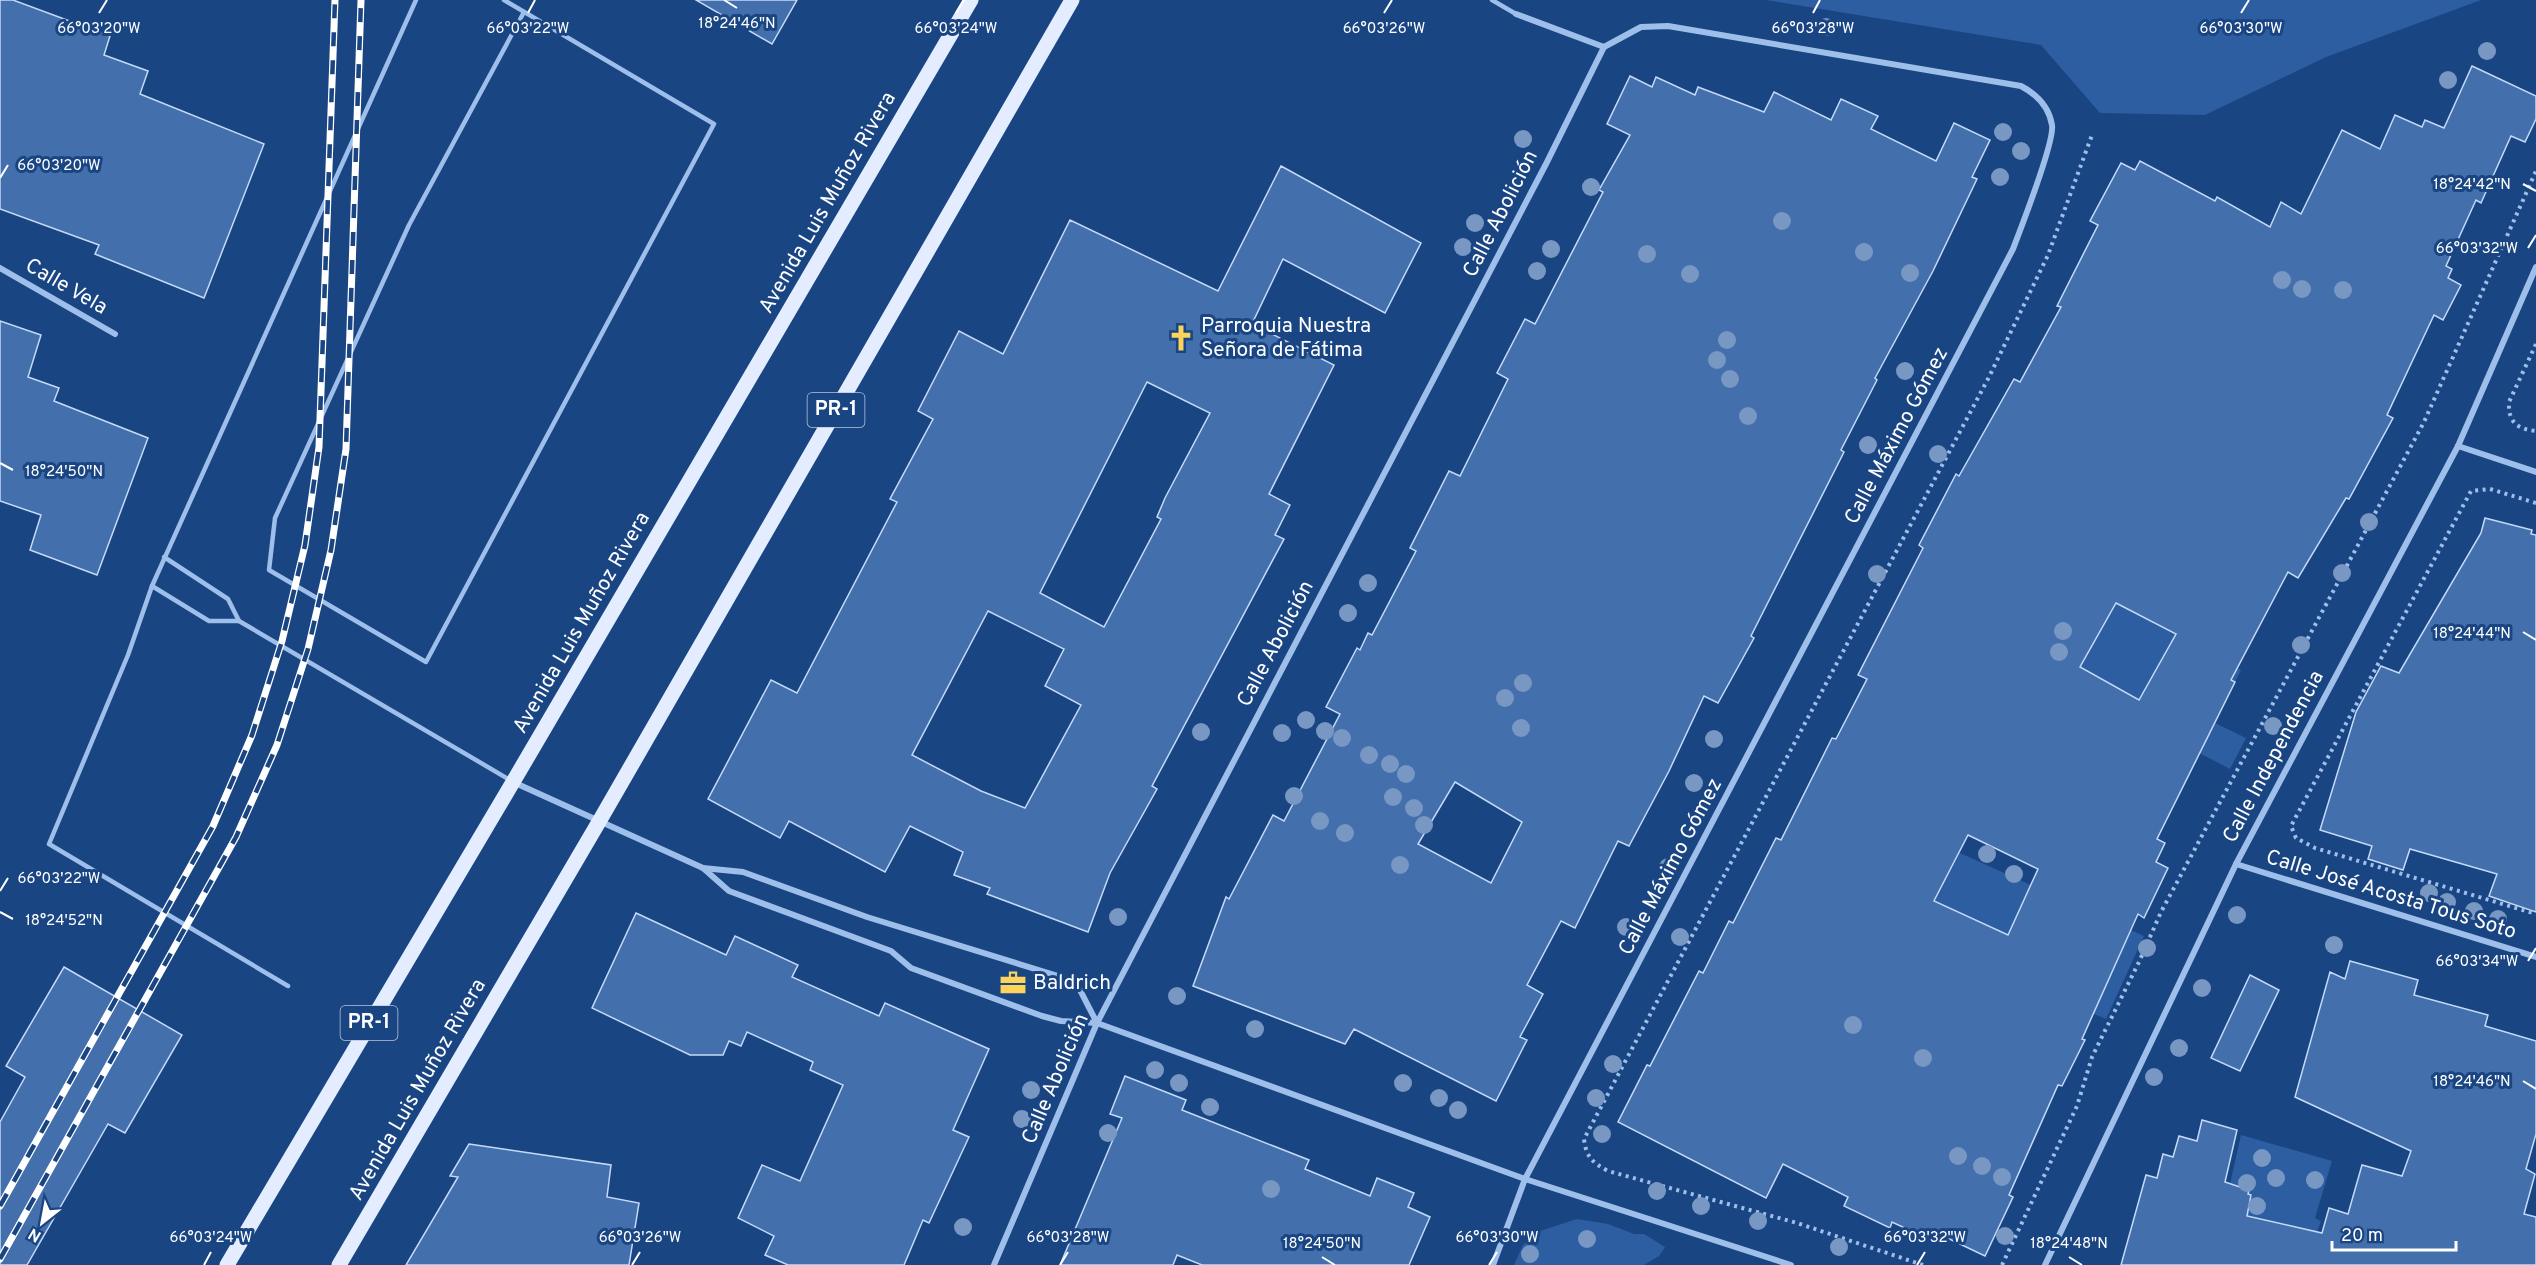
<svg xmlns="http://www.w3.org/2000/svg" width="2536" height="1265" font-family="Overpass,sans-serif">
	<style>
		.green { fill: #2d5ea2 }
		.building { fill: #436fac; stroke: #c4daf8; stroke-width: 1.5; fill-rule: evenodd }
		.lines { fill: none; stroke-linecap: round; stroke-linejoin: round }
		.path { stroke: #9fbfeb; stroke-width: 4; stroke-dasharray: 3 4.5; stroke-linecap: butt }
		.service { stroke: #9fbfeb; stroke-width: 4.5 }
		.minor { stroke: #9fbfeb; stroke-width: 6 }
		.primary { stroke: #e3edff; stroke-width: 15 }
		.rail-casing { stroke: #fff; stroke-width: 7 }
		.rail { stroke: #1a4583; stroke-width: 4.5; stroke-dasharray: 14; stroke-linecap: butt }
		.tree { fill: #7897c3 }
		.ticks { fill: none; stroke: #fff; stroke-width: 2 }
		.labels { text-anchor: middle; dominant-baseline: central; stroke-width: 6; stroke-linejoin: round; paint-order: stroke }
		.shield { fill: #1a4583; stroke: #bac7da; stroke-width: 1.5 }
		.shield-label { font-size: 20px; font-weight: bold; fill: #fff }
		.street-label { font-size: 21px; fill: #fff; stroke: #1a4583 }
		.poi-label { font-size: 21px; fill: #fff; stroke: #1a4583; text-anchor: start }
		.ticks-label { font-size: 15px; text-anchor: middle; fill: #fff; stroke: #1a4583; stroke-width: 6; stroke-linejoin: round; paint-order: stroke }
	</style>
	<rect width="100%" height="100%" fill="#1a4583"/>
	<!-- green -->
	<g class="green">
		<polygon points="1766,0 2481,0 2326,57 2205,115 2100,113 2041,45"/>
		<polygon points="2097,593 2241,670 2235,682 2172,648 2207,738 2215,723 2246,738 2230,769 2088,695 2080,667"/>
		<polygon points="1960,853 2144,936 2106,1019 1959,956 1939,904 1935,901"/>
		<polygon points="2241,1135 2332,1161 2315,1218 2321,1221 2317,1232 2247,1216 2251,1195 2248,1194 2249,1190 2230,1184"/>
		<polygon points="1577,1219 1608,1224 1634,1234 1644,1234 1665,1247 1659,1256 1644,1265 1514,1265 1523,1245 1540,1231"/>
	</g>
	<!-- building -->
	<g class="building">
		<polygon points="0,0 13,0 110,36 104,55 148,71 140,94 264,144 204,298 95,254 99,245 0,209"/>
		<polygon points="696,0 797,0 772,44"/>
		<path d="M2472,66L2536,96V119L2525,142L2511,136L2481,203L2476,200L2446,266L2452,269L2448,278L2461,285L2443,320L2434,315L2387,415L2393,418L2349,499L2346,498L2298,578L2288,572L2231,680L2235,682L2157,839L2165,843L2156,862L2168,868L2144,918L2138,914L2082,1039L2085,1040L2062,1086L2058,1085L2009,1195L2013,1197L1985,1256L1939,1234L1935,1242L1892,1222L1890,1228L1844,1206L1848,1197L1783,1164L1766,1198L1618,1122L1647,1065L1650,1066L1699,971L1703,973L1729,921L1733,923L1776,838L1781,840L1832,738L1836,739L1867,679L1858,675L1923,548L1919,545L1956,474L1959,476L2014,379L2020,382L2061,307L2057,306L2098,225L2090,221L2121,163L2135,170L2140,161L2215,201L2217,197L2270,227L2281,202L2301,214L2342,130L2380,149L2395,115L2422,127L2425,120L2444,128ZM2116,603L2176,634L2139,700L2080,667ZM1968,835L2038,869L2008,935L1934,901Z"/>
		<path d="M1630,76L1652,87L1656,77L1695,95L1698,87L1764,112L1774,92L1831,120L1841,99L1878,116L1871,129L1936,161L1954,123L1990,140L1972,177L1977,179L1933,271L1875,378L1877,380L1841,450L1844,452L1751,636L1754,638L1718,703L1704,696L1669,771L1629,846L1618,841L1575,928L1561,921L1527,985L1543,994L1520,1037L1527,1040L1496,1101L1354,1029L1345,1044L1193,986L1226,897L1229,899L1273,815L1284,821L1340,714L1326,707L1357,648L1360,650L1368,633L1372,635L1416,551L1410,548L1449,471L1460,476L1508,379L1497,373L1525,319L1535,324L1603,192L1599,190L1630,135L1607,124ZM1455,782L1522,822L1491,883L1418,844Z"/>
		<path d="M1281,166L1421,243L1385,313L1283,259L1252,324L1334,365L1269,494L1290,505L1275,535L1284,539L1152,786L1157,789L1110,873L1088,932L987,894L990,888L954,875L963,852L910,826L885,872L789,821L780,838L708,799L771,680L797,693L897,502L890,499L933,419L918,411L959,331L1003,354L1070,220L1218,291ZM1147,382L1210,413L1165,498L1157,517L1161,519L1104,627L1040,593ZM988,611L1064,649L1045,686L1081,705L1025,808L981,791L912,755Z"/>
		<polygon points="0,321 41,335 28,377 59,388 54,401 148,438 97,575 30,550 41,515 0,501"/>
		<polygon points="2485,518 2532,530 2531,534 2536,535 2536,912 2489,896 2497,874 2410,849 2403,870 2368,859 2372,846 2320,830 2356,712 2381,666 2399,673 2481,533"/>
		<polygon points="636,913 726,955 735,936 798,965 792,977 879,1016 885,1003 989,1049 953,1130 969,1137 929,1223 923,1220 904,1265 788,1265 765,1255 774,1236 738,1218 762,1165 800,1181 843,1085 810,1070 813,1062 747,1032 741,1046 729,1041 723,1055 690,1055 592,1008"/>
		<polygon points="2350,961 2418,980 2414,995 2488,1015 2485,1026 2536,1041 2536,1134 2526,1169 2535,1174 2524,1214 2536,1217 2536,1265 2121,1265 2146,1175 2157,1178 2163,1154 2173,1157 2179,1136 2197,1141 2202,1120 2237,1130 2225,1182 2249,1190 2248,1194 2251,1195 2247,1216 2322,1233 2329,1208 2348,1214 2362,1165 2402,1176 2411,1151 2295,1097 2330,972 2345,979"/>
		<polygon points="64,967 182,1035 125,1133 108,1124 27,1265 0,1265 0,1122 25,1077 6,1066"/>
		<polygon points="2250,975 2279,990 2240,1071 2211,1058"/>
		<polygon points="1125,1076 1186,1100 1182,1110 1309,1160 1305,1169 1370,1196 1377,1178 1414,1193 1408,1207 1430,1217 1409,1265 1202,1265 1177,1255 1173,1265 1060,1265 1122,1118 1110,1114"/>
		<polygon points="469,1144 611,1165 607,1197 639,1203 629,1265 406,1265 458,1177 450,1176"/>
	</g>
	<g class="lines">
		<!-- path -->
		<g class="path">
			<path d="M2536,344L2509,402C2508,422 2517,429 2536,431"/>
			<polyline points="2536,503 2490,489 2471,491 2291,826 2296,838 2315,848 2536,914"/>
			<path d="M1923,1265L1797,1223L1608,1171C1593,1163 1586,1157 1584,1139L1989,377L2048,255L2092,135"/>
			<polyline points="2002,1265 2077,1106 2092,1057 2139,962 2161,912 2424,422 2536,171"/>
		</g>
		<!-- service -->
		<g class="service">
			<polyline points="504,0 714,124 426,662 269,570 275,518 409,225 524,12"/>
			<polyline points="1492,0 1516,14"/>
			<polyline points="164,557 228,599 239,621"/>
			<polyline points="152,586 209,621 239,621 510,780"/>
			<polyline points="288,986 49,844 128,655 152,586 416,0"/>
		</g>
		<!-- minor -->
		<g class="minor">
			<polyline points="0,268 115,334"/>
			<polyline points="2458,446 2536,472"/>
			<polyline points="513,782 703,868 729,891 891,951 911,968 1042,1016 1061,1021 1097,1023 1525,1179 1791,1265"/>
			<polyline points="2236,864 2536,957"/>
			<polyline points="703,868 743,872 867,917 1058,976 1080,990 1097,1023"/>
			<polyline points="994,1265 1097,1023 1546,164 1604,47"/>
			<path d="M1493,1265L1525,1179L2013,249C2021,228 2055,141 2052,125C2049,107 2036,94 2021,86L1668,26L1641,27L1604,47L1516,14"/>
			<polyline points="2045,1265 2236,864 2458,446 2536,267"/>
		</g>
		<!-- primary -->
		<g class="primary">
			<polyline points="227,1265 513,782 971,0"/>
			<polyline points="339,1265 600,820 1072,0"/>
		</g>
		<!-- rail casing -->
		<g class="rail-casing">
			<g id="rail">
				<polyline points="0,1206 213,826 252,735 282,641 305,545 319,447 335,0"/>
				<polyline points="0,1259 236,837 277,745 308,649 331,550 346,449 361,0"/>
			</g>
		</g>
		<!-- rail -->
		<use href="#rail" class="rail"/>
	</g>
	<!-- trees -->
	<g class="tree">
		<circle cx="1826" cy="27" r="9"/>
		<circle cx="2487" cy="51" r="9"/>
		<circle cx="2448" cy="80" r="9"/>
		<circle cx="2003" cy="132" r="9"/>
		<circle cx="1523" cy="139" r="9"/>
		<circle cx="2021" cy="151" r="9"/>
		<circle cx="2000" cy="177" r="9"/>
		<circle cx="1591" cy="187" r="9"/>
		<circle cx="1782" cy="221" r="9"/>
		<circle cx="1475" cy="223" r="9"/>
		<circle cx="1463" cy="247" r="9"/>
		<circle cx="1551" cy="249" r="9"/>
		<circle cx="1864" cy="252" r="9"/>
		<circle cx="1647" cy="254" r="9"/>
		<circle cx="1537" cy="271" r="9"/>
		<circle cx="1910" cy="273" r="9"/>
		<circle cx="1690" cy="274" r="9"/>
		<circle cx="2282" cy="280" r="9"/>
		<circle cx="2302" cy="289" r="9"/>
		<circle cx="2343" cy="290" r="9"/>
		<circle cx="1727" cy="340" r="9"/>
		<circle cx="1717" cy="360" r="9"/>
		<circle cx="1905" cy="371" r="9"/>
		<circle cx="1730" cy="379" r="9"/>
		<circle cx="1748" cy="416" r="9"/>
		<circle cx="1868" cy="445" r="9"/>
		<circle cx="1938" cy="454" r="9"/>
		<circle cx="2369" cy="522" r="9"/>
		<circle cx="2342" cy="573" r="9"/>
		<circle cx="1877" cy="574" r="9"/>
		<circle cx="1368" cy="583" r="9"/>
		<circle cx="1348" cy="613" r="9"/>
		<circle cx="2063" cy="631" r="9"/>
		<circle cx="2301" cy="645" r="9"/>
		<circle cx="2059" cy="652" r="9"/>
		<circle cx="1523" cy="683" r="9"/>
		<circle cx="1505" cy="698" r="9"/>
		<circle cx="1306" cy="720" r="9"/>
		<circle cx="2273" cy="726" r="9"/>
		<circle cx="1521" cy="728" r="9"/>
		<circle cx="1325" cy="731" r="9"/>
		<circle cx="1201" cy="732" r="9"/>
		<circle cx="1282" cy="733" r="9"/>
		<circle cx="1342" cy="738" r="9"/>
		<circle cx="1714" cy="739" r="9"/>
		<circle cx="1369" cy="755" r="9"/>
		<circle cx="1390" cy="764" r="9"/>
		<circle cx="1406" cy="774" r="9"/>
		<circle cx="1694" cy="783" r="9"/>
		<circle cx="1294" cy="796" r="9"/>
		<circle cx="1393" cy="797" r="9"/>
		<circle cx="1414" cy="808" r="9"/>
		<circle cx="1320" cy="821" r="9"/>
		<circle cx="1424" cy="825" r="9"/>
		<circle cx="1345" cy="833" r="9"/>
		<circle cx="1987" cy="854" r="9"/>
		<circle cx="1400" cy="865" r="9"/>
		<circle cx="1668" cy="867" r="9"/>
		<circle cx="2014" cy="874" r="9"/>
		<circle cx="2429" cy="893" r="9"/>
		<circle cx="2447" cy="902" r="9"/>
		<circle cx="2474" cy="911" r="9"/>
		<circle cx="2237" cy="915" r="9"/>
		<circle cx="1118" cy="917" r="9"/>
		<circle cx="2498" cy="919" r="9"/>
		<circle cx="1626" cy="927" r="9"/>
		<circle cx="1680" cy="937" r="9"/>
		<circle cx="2334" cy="945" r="9"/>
		<circle cx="2147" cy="948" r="9"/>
		<circle cx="2202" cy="988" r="9"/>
		<circle cx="1177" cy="996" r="9"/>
		<circle cx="1853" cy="1025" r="9"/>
		<circle cx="1255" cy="1029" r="9"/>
		<circle cx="2179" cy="1048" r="9"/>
		<circle cx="1923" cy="1058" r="9"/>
		<circle cx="1613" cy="1064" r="9"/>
		<circle cx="1155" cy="1070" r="9"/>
		<circle cx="2154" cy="1077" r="9"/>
		<circle cx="1179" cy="1083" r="9"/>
		<circle cx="1403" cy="1083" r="9"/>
		<circle cx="1031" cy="1090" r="9"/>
		<circle cx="1439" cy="1098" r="9"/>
		<circle cx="1596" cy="1098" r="9"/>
		<circle cx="1210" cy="1107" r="9"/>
		<circle cx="1458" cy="1110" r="9"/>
		<circle cx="1022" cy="1119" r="9"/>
		<circle cx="1108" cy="1133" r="9"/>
		<circle cx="1602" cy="1134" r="9"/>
		<circle cx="1958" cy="1156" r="9"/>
		<circle cx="2262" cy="1158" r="9"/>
		<circle cx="1982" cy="1166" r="9"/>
		<circle cx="2002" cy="1177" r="9"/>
		<circle cx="2276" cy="1178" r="9"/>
		<circle cx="2315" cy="1180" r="9"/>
		<circle cx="2247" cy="1183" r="9"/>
		<circle cx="1271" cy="1189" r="9"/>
		<circle cx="1657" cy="1191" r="9"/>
		<circle cx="1701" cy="1206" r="9"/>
		<circle cx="2257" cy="1206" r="9"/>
		<circle cx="1758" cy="1221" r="9"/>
		<circle cx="963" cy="1227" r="9"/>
		<circle cx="2005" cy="1236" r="9"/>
		<circle cx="1587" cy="1239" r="9"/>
		<circle cx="1839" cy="1247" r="9"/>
		<circle cx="1530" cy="1254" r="9"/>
	</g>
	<!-- ticks -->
	<path class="ticks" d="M724,0L737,8M99,13L107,0M528,13L535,0M956,13L964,0M1384,13L1392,0M1813,13L1820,0M2241,13L2249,0M0,178L8,165M2523,184L2536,191M2528,248L2536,235M0,463L13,470M2523,632L2536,640M0,891L8,878M0,912L13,919M2528,961L2536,948M2523,1081L2536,1089M1322,1257L1335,1265M2069,1257L2082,1265M204,1265L211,1252M632,1265L640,1252M1060,1265L1068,1252M1489,1265L1497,1252M1917,1265L1925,1252"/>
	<!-- icons -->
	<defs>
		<g id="church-bare" transform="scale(2.07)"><path d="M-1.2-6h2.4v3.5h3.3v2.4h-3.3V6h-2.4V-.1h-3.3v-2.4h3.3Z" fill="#fdd35b" stroke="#1a4583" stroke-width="2.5" paint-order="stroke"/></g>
		<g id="office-bare" transform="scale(2.07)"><path d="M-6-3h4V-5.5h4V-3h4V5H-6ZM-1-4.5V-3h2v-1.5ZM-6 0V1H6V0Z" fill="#fdd35b" stroke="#1a4583" stroke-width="2.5" paint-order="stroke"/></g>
	</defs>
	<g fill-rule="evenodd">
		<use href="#church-bare" x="1181" y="338"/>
		<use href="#office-bare" x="1013" y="983"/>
	</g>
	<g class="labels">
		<!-- shield labels -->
		<g class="shield">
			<rect x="807.5" y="393" width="57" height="34" rx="4.5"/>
			<rect x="340.5" y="1006" width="57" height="34" rx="4.5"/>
		</g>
		<g class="shield-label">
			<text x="836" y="410">PR-1</text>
			<text x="369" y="1023">PR-1</text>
		</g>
		<!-- street labels -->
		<g class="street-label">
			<text transform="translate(828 203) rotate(-60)">Avenida Luis Muñoz Rivera</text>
			<text transform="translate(1501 214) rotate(-63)">Calle Abolición</text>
			<text transform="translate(66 287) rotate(30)">Calle Vela</text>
			<text transform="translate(1897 436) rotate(-62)">Calle Máximo Gómez</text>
			<text transform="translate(582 623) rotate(-60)">Avenida Luis Muñoz Rivera</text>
			<text transform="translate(1276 644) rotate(-62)">Calle Abolición</text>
			<text transform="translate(2274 757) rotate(-62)">Calle Independencia</text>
			<text transform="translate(1671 867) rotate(-62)">Calle Máximo Gómez</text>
			<text transform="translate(2391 895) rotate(17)">Calle José Acosta Tous Soto</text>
			<text transform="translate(1056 1079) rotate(-67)">Calle Abolición</text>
			<text transform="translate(418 1090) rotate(-60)">Avenida Luis Muñoz Rivera</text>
		</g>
		<!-- poi labels -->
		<g class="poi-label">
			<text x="1201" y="326">Parroquia Nuestra<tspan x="1201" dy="24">Señora de Fátima</tspan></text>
			<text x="1033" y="983">Baldrich</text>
		</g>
	</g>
	<g class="ticks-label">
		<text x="737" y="28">18°24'46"N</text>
		<text x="99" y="33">66°03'20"W</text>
		<text x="528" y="33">66°03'22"W</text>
		<text x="956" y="33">66°03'24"W</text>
		<text x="1384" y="33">66°03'26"W</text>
		<text x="1813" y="33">66°03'28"W</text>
		<text x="2241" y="33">66°03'30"W</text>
		<text x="59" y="170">66°03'20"W</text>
		<text x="2472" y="189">18°24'42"N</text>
		<text x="2477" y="253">66°03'32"W</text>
		<text x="64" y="476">18°24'50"N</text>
		<text x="2472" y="638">18°24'44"N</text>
		<text x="59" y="883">66°03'22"W</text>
		<text x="64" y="925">18°24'52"N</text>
		<text x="2477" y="966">66°03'34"W</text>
		<text x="2472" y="1086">18°24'46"N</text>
		<text x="211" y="1242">66°03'24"W</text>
		<text x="640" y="1242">66°03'26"W</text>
		<text x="1068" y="1242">66°03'28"W</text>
		<text x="1497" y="1242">66°03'30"W</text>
		<text x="1925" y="1242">66°03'32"W</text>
		<text x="1322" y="1248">18°24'50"N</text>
		<text x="2069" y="1248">18°24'48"N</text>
	</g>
	<!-- north arrow -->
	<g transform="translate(42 1223) rotate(211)" stroke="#1a4583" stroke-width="4.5" paint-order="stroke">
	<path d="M0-4.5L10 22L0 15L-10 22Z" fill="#ffffff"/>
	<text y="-9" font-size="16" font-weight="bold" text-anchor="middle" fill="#ffffff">N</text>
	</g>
	<!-- scale -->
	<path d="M2332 1241v9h124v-9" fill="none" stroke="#ffffff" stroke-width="3"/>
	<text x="2341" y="1241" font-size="18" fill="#ffffff" stroke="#1a4583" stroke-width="4.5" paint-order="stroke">20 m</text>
</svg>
